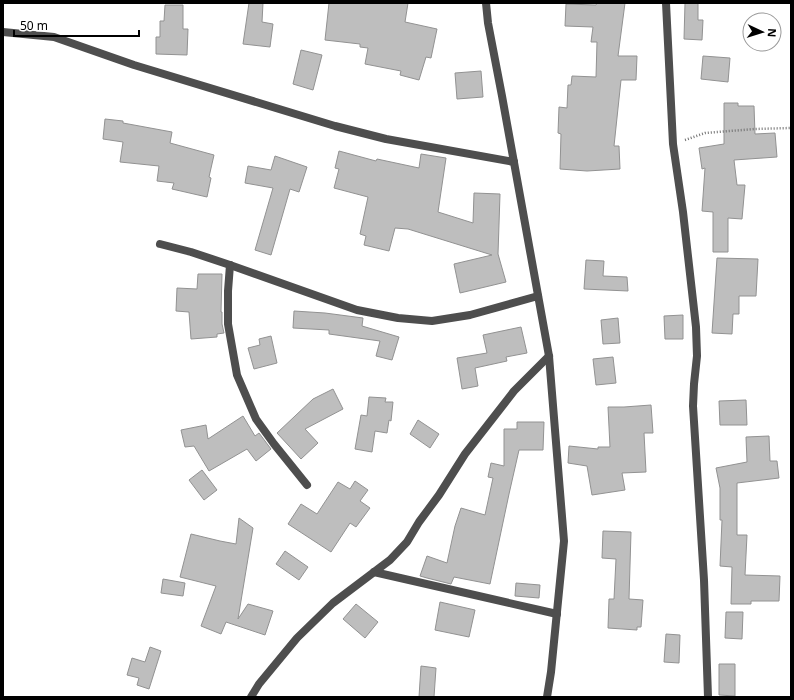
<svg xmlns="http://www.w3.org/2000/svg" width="794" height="700" font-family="'Noto Sans',sans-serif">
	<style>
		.building { fill: #bebebe; stroke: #929292 }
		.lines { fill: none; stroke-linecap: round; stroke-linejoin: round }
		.path { stroke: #707070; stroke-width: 2.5; stroke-dasharray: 1 2; stroke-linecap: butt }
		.street { stroke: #4e4e4e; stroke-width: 8 }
	</style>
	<rect width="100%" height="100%" fill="#fff"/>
	<!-- building -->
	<g class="building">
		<polygon points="249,3 263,3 262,22 273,24 270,47 243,44"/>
		<polygon points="329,3 408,3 405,22 437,29 431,58 426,57 419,80 400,75 401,71 365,64 368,48 360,47 360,44 325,40"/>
		<polygon points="597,3 625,3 618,56 637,56 636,80 621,80 614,146 619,146 620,169 587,171 560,169 561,134 558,133 559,107 567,108 568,85 571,85 572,76 596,77 597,42 591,42 593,27 565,26 566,4 596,5"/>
		<polygon points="685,3 698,3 698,20 703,20 702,40 684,39"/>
		<polygon points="165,5 183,5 183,29 188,29 187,55 156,54 156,37 160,37 160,21 164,21"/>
		<polygon points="301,50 322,55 313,90 293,84"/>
		<polygon points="703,56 730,58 728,82 701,79"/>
		<polygon points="481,71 483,97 457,99 455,73"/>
		<polygon points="724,103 738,103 738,106 754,106 755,134 775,133 777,157 734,160 737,185 745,185 742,219 728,218 728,252 713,252 713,212 702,211 705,168 702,169 699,148 724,144"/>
		<polygon points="105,119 123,121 123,123 172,132 170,143 214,155 209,177 211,178 207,197 172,189 174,183 157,181 159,166 120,162 123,142 103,139"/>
		<polygon points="339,151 376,161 377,159 419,168 421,154 446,158 438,212 473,223 474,193 500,194 498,254 506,282 460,293 454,264 492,255 408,229 395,228 389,251 364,245 366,236 360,234 368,197 334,188 339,169 335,168"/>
		<polygon points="275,156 307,167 299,192 290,189 271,255 255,250 273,188 245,183 248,166 271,170"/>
		<polygon points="717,258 758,259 756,296 739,296 739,314 733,314 732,334 712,333"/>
		<polygon points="586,260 604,261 603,276 627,277 628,291 584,289"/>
		<polygon points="198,274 222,274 221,312 222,312 222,324 224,333 217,334 217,337 191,339 189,312 176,311 177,288 197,289"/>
		<polygon points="294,311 325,313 363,318 362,326 399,337 392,360 376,356 380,341 329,334 329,330 293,328"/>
		<polygon points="683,315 683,339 665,339 664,316"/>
		<polygon points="618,318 620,343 603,344 601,320"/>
		<polygon points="521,327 527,353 506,357 507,361 475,368 478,386 462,389 457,358 487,353 483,335"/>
		<polygon points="271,336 277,363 254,369 248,348 260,345 259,339"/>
		<polygon points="613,357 616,383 596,385 593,359"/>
		<polygon points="333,389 343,409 305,429 318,443 301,459 277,433 313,399"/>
		<polygon points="369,397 386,398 385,402 393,402 391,421 389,420 387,433 375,431 372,452 355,449 361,415 367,416"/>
		<polygon points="746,400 747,425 720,425 719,401"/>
		<polygon points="651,405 653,433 644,433 646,472 622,473 625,490 592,495 587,466 568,463 569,446 598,449 598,447 610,447 608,407 624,407"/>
		<polygon points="243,416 255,436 259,433 271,449 256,461 247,449 209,471 194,446 185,447 181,430 206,425 208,439"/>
		<polygon points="418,420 439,434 430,448 410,434"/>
		<polygon points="517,422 544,422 543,450 519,450 509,494 490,584 454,577 451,584 427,578 420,576 427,556 447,563 455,526 461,508 485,515 493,478 488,477 491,463 504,466 504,429 517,429"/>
		<polygon points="769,436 770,461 777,461 779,478 737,483 737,535 747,535 745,575 780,576 779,601 751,601 751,604 731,604 732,567 720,566 722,520 720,520 720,488 716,468 747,462 746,437"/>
		<polygon points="202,470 217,490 204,500 189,480"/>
		<polygon points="355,481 368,490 360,501 370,508 356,527 350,523 331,552 288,524 301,504 317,514 338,482 350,489"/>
		<polygon points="239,518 253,528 238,619 248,604 273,611 265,635 226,622 221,634 201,626 216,586 180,577 191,534 220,541 236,544"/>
		<polygon points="603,531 631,532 629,599 643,600 641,627 637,627 637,630 608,628 609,599 614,599 616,559 602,558"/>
		<polygon points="285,551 308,567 299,580 276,564"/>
		<polygon points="163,579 185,583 183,596 161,593"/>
		<polygon points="516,583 540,585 539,598 515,596"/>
		<polygon points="440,602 475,610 469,637 435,630"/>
		<polygon points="356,604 378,622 365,638 343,619"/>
		<polygon points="726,612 743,612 742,639 725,638"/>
		<polygon points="666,634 680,635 679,663 664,662"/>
		<polygon points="150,647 161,651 149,689 137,685 139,678 127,675 132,658 145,662"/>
		<polygon points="719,664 735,664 735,696 719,695"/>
		<polygon points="421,666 436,668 434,697 419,697"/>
	</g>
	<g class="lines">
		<!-- path -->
		<polyline class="path" points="685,140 705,133 755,129 791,128"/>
		<!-- street -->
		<g class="street">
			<polyline points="486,3 488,23 502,96 549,356 564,541 551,672 547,697"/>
			<polyline points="666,3 673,144 683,212 696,327 697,356 694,384 693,406 704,580 708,697"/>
			<polyline points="3,32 54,37 134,65 335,126 386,139 514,162"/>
			<polyline points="160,244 191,252 230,265 357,310 398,318 432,321 470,315 538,296"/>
			<polyline points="230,265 228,291 228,324 237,375 256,419 274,444 307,485"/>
			<polyline points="374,572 557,614"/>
			<polyline points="251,697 259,684 297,638 333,603 390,560 407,542 419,522 439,495 465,454 514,391 549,356"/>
		</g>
	</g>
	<!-- border -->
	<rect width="794" height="700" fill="none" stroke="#000000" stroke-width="8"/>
	<!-- north arrow -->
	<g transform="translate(762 32) rotate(94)"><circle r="19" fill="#ffffff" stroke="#999999"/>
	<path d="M0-3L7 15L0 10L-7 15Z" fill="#000000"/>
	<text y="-6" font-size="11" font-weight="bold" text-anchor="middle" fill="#000000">N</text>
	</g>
	<!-- scale -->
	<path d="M14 30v6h125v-6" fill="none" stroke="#000000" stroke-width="2"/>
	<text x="20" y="30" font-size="12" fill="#000000" stroke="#ffffff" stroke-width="3" paint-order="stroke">50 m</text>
</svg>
